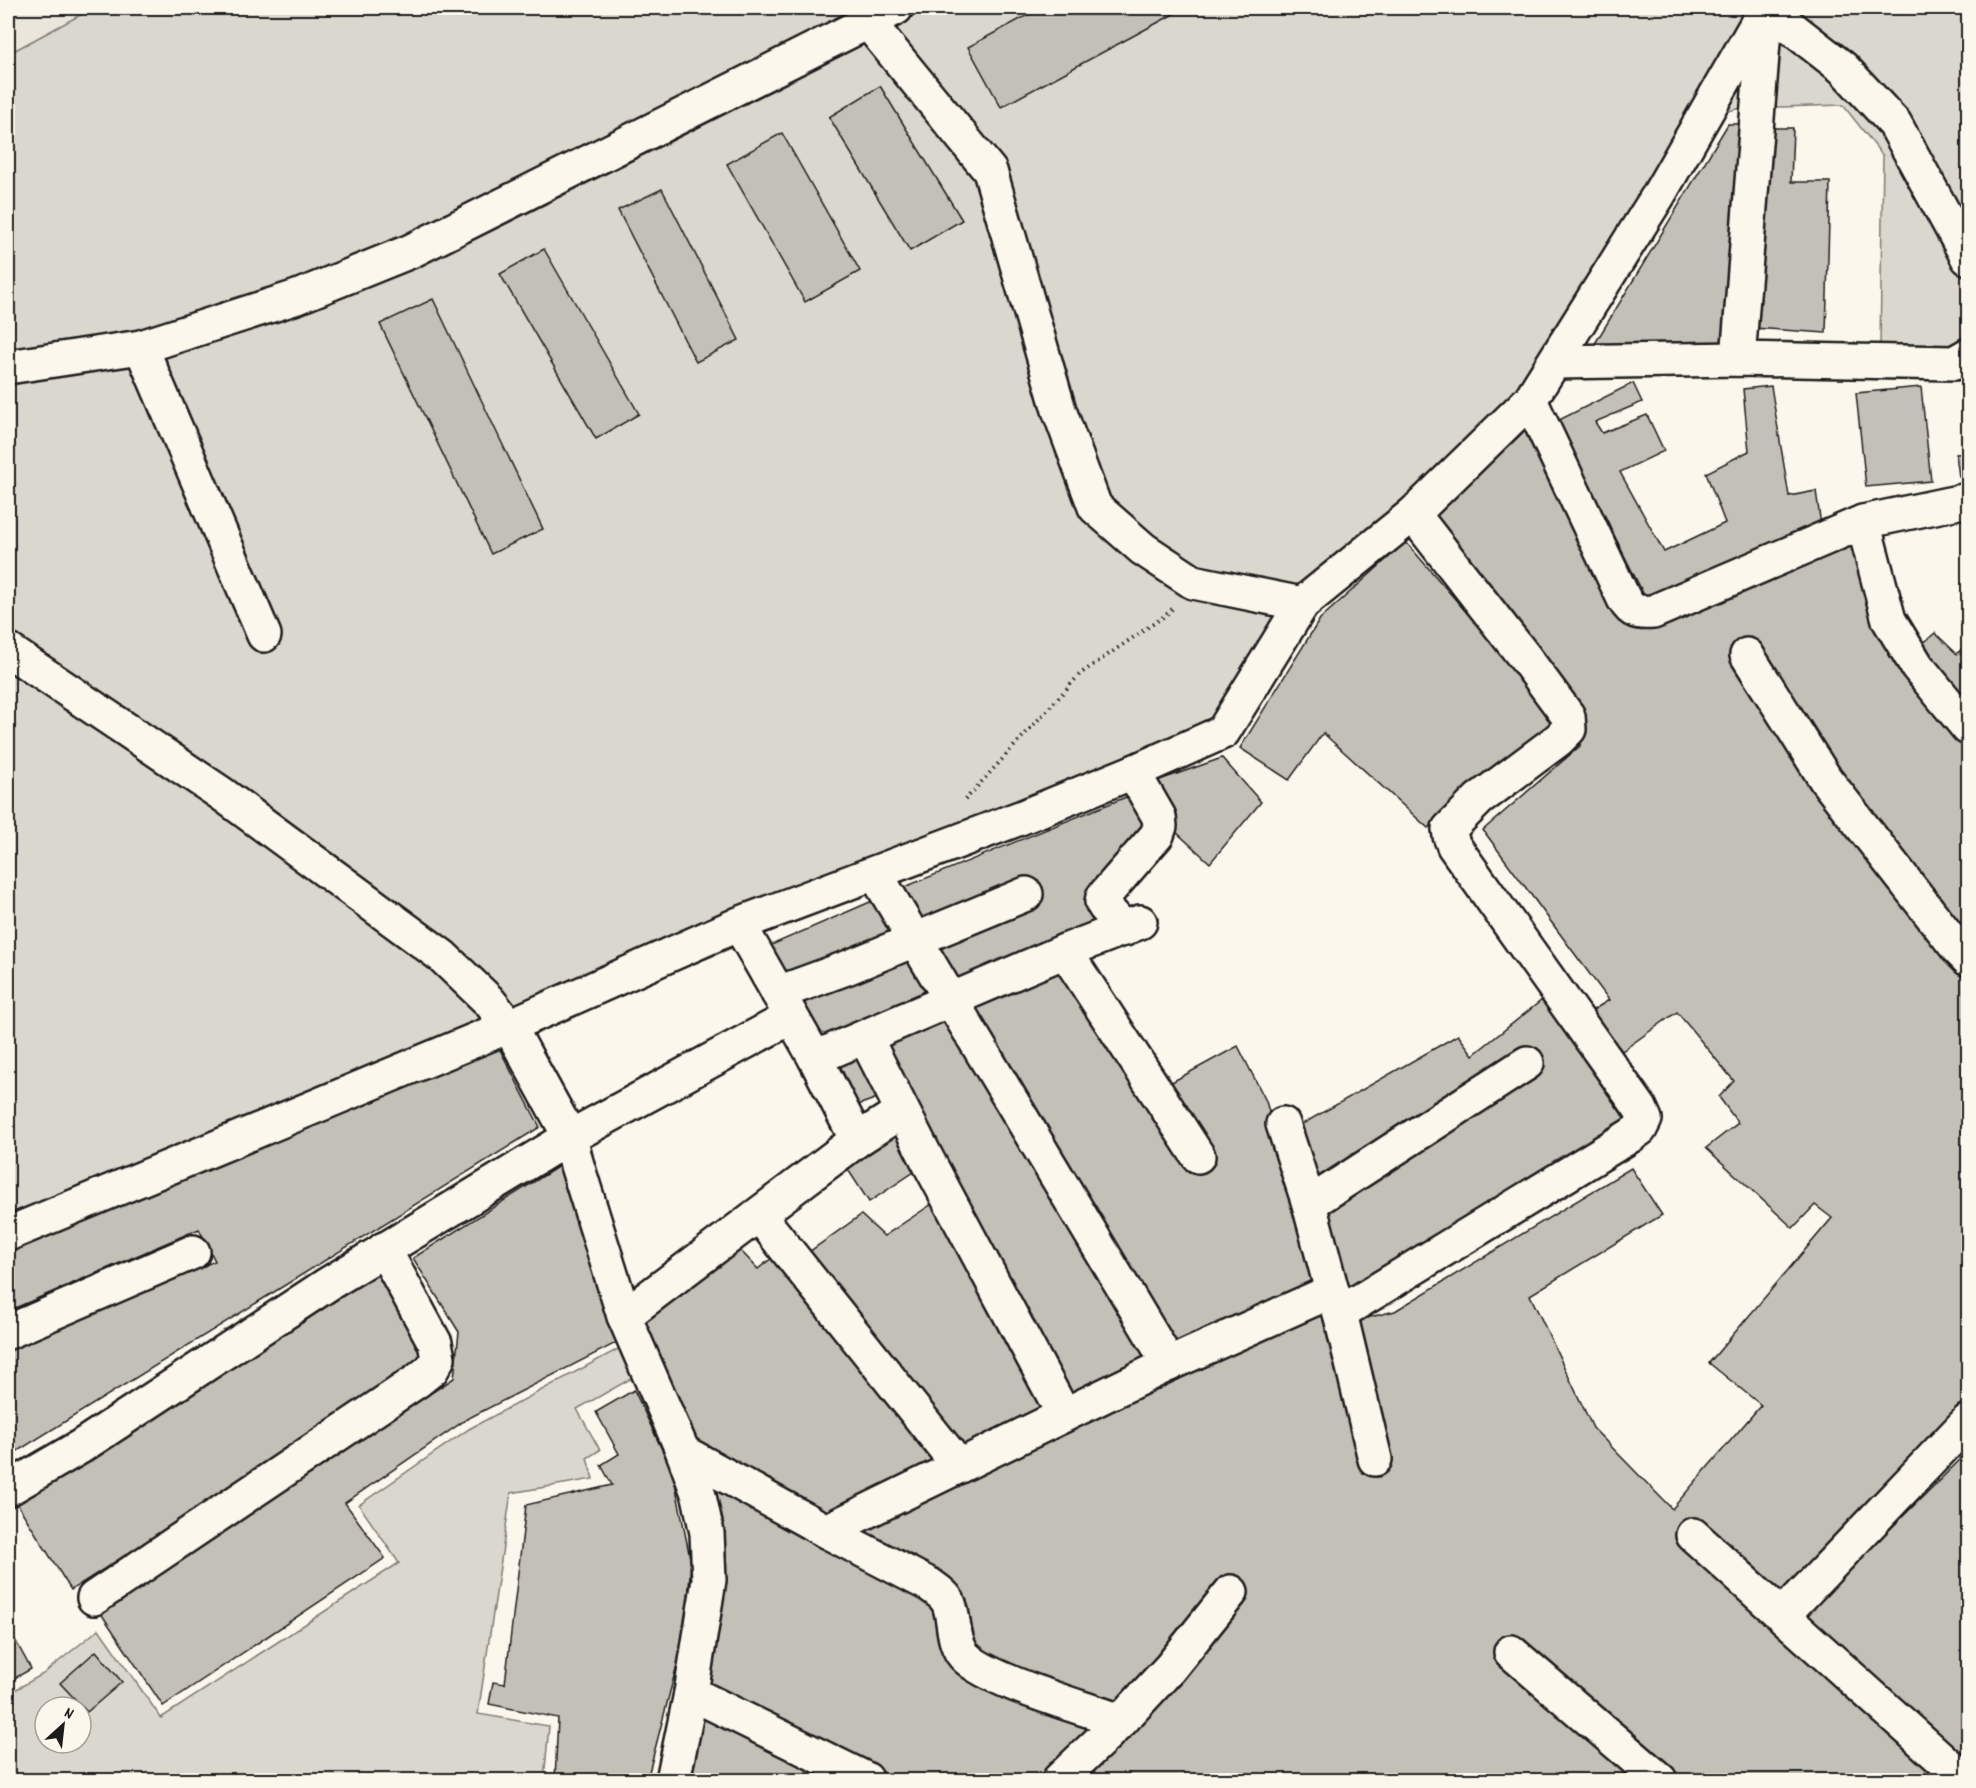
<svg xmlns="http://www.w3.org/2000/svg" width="1976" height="1788" font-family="Dekko,sans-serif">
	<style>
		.built { fill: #eae6dc }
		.green { fill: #dad7ce; stroke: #7b7a75; stroke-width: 1.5; fill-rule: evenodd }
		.building { fill: #c3c0b8; stroke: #1c1c1c; stroke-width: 1.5 }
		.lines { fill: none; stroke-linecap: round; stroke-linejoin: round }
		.minor-casing { stroke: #1c1c1c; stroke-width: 38 }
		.path { stroke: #1c1c1c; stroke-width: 4; stroke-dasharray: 1.5 4.5; stroke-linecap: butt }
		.minor { stroke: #fbf7ec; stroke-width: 33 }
	</style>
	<rect width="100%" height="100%" fill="#fbf7ec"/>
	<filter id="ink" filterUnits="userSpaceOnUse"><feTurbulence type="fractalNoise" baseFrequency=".0167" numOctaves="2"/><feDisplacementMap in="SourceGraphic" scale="12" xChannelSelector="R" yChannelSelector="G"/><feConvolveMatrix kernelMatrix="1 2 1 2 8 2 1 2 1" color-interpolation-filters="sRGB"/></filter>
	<g filter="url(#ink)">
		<!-- built -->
		<polygon class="built" points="8,8 93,8 8,54"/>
		<!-- green -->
		<g class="green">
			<polygon points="93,8 1897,8 1900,12 1968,8 1968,352 1880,346 1883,156 1843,105 1742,108 1723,112 1540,401 1312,614 1229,742 734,947 527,1034 8,1245 8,54"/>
			<path d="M620,1348L634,1377L577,1409L600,1450L587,1458L593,1479L511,1493L478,1714L549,1726L544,1780H8V1694L43,1674L99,1629L161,1718L399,1563L359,1505L469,1429ZM45,1707H81V1743H45Z"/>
		</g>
		<!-- building -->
		<g class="building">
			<polygon points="1041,8 1185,8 1001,107 968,47"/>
			<polygon points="880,86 962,220 910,251 829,117"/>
			<polygon points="1728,124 1747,124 1727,348 1591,350"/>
			<polygon points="1766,128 1793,128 1791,182 1830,182 1826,333 1753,328"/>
			<polygon points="782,133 860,271 805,302 727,164"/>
			<polygon points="662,189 739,340 696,362 618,210"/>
			<polygon points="544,249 639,414 596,439 500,274"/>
			<polygon points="433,299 543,529 491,554 380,324"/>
			<polygon points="1633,383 1642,402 1595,422 1602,433 1647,415 1664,451 1620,472 1664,552 1725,523 1706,473 1749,451 1743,389 1771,386 1789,496 1816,491 1821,525 1647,601 1557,421"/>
			<polygon points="1921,387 1931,481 1866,487 1856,393"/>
			<polygon points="1531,425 1621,617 1855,541 1968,742 1968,1405 1782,1600 1948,1780 1680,1780 1514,1637 1643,1780 1081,1780 1118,1707 980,1655 965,1610 857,1531 1031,1446 1329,1307 1365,1473 1389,1469 1354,1321 1395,1311 1631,1168 1662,1215 1530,1295 1593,1428 1672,1509 1761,1405 1709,1363 1832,1218 1815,1205 1793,1228 1706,1148 1738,1123 1719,1097 1734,1081 1677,1012 1622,1051 1590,1012 1609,1000 1483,830 1580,746 1586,725 1433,517"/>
			<polygon points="1968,453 1968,476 1959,477 1956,454"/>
			<polygon points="1406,542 1516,670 1558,728 1428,828 1323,733 1289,780 1240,748 1320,619"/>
			<polygon points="1935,633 1957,654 1968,642 1968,710 1920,646"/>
			<polygon points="1222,758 1261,802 1210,863 1175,831 1154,782"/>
			<polygon points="1131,795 1146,825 1104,926 957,988 897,890"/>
			<polygon points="877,899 899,933 781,983 762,949"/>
			<polygon points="908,954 938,993 821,1045 796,1001"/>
			<polygon points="1059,967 1170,1083 1238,1046 1266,1101 1317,1287 1172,1350 966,1005"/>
			<polygon points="1542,1000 1628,1123 1345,1297 1297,1127 1458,1035 1473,1055"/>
			<polygon points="948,1016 1153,1358 1069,1400 883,1043"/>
			<polygon points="498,1046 540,1127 8,1457 8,1351 215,1261 199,1229 8,1311 8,1247"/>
			<polygon points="860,1053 880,1097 858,1105 839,1063"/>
			<polygon points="896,1131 920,1168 869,1202 845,1165"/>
			<polygon points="559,1166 618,1342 467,1419 345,1503 385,1558 163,1706 100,1612 454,1378 459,1332 413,1258"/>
			<polygon points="935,1202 1041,1408 960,1448 809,1252 861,1215 884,1236"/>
			<polygon points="738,1248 758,1269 773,1257 932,1460 820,1515 695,1443 639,1317"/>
			<polygon points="377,1274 423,1350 415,1370 71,1590 14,1499"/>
			<polygon points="634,1390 673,1473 691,1563 685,1634 647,1780 555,1780 558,1718 489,1704 493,1682 505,1684 526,1505 612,1485 601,1465 619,1454 596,1412"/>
			<polygon points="1968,1452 1968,1763 1801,1617"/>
			<polygon points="709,1483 917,1591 938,1611 948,1653 1103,1726 1043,1780 878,1780 703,1684"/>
			<polygon points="8,1627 31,1669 8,1682"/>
			<polygon points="96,1651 122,1682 87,1712 60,1683"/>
			<polygon points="698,1714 834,1780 684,1780"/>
		</g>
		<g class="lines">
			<!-- minor casing -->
			<g class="minor-casing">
				<g id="minor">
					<polyline points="1766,8 1843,68 1895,124 1968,258"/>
					<polyline points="868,22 990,171 1059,410 1095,507 1143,549 1193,582 1302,604 1413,514 1530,400 1658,196 1766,8"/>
					<polyline points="141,347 264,635"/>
					<polyline points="1738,359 1765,17"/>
					<polyline points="1555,362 1738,359 1954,363 1968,355"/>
					<polyline points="8,367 141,347 297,297 411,251 896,8"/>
					<path d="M1530,400L1624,599C1632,613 1638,613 1653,612L1863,522L1968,500"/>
					<polyline points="1863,522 1889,620 1917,666 1968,728"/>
					<polyline points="8,650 222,794 442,956 489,1001 509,1026 570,1137 576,1162 624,1316 683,1452 699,1496 707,1533 709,1580 691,1693 673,1780"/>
					<polyline points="1747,655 1826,780 1958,949 1968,959"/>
					<polyline points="875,873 1169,1364"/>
					<polyline points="739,924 815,1058 857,1140"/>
					<polyline points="1125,929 1105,907 1102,902 1103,897 1157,835 1160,826 1159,817 1133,772"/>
					<polyline points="1065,951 1198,1156"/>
					<polyline points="778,993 849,967 1026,894"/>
					<polyline points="865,1037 927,1159 1064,1415"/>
					<polyline points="815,1058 1065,951 1140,922"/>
					<polyline points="1283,1124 1309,1204 1332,1291 1340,1313 1375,1459"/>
					<polyline points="1309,1204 1527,1063"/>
					<polyline points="759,1215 959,1466"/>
					<polyline points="8,1234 509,1026 739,924 1020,818 1133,772 1223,732 1302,604"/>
					<polyline points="1340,1313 1630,1136 1640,1129 1645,1119 1640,1108 1454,846 1450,836 1449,829 1479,799 1558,740 1569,729 1568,716 1526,659 1413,514"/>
					<polyline points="624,1316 857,1140 902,1111"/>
					<polyline points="8,1332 193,1252"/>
					<path d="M683,1452L826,1531L930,1585C937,1590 946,1596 949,1604C955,1620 952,1638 962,1653C979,1679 1088,1709 1121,1721"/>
					<polyline points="8,1489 80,1447 328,1284 570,1137 791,1017"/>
					<polyline points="826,1531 1169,1364 1332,1291"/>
					<polyline points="1693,1535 1965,1780"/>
					<polyline points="94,1598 417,1381 432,1369 438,1358 435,1343 384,1249"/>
					<polyline points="1783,1615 1968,1421"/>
					<polyline points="1511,1652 1660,1780"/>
					<polyline points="691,1693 866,1779"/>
					<polyline points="1059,1780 1121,1721 1170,1668 1231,1592"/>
				</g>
			</g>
			<!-- path -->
			<polyline class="path" points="965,800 1080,674 1166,615 1172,609"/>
			<!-- minor -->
			<use href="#minor" class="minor"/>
		</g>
	</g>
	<!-- margin -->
	<rect width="1976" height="1788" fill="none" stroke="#fbf7ec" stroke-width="30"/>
	<rect x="15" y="15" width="1946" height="1758" fill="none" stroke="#1c1c1c" stroke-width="2" filter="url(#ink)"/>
	<!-- north arrow -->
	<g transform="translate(63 1725) rotate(27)"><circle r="28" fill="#fbf7ec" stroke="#a29f99" stroke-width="1.5"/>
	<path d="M0-4.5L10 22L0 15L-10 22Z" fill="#1c1c1c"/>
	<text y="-9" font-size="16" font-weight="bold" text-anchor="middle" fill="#1c1c1c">N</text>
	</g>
</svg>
